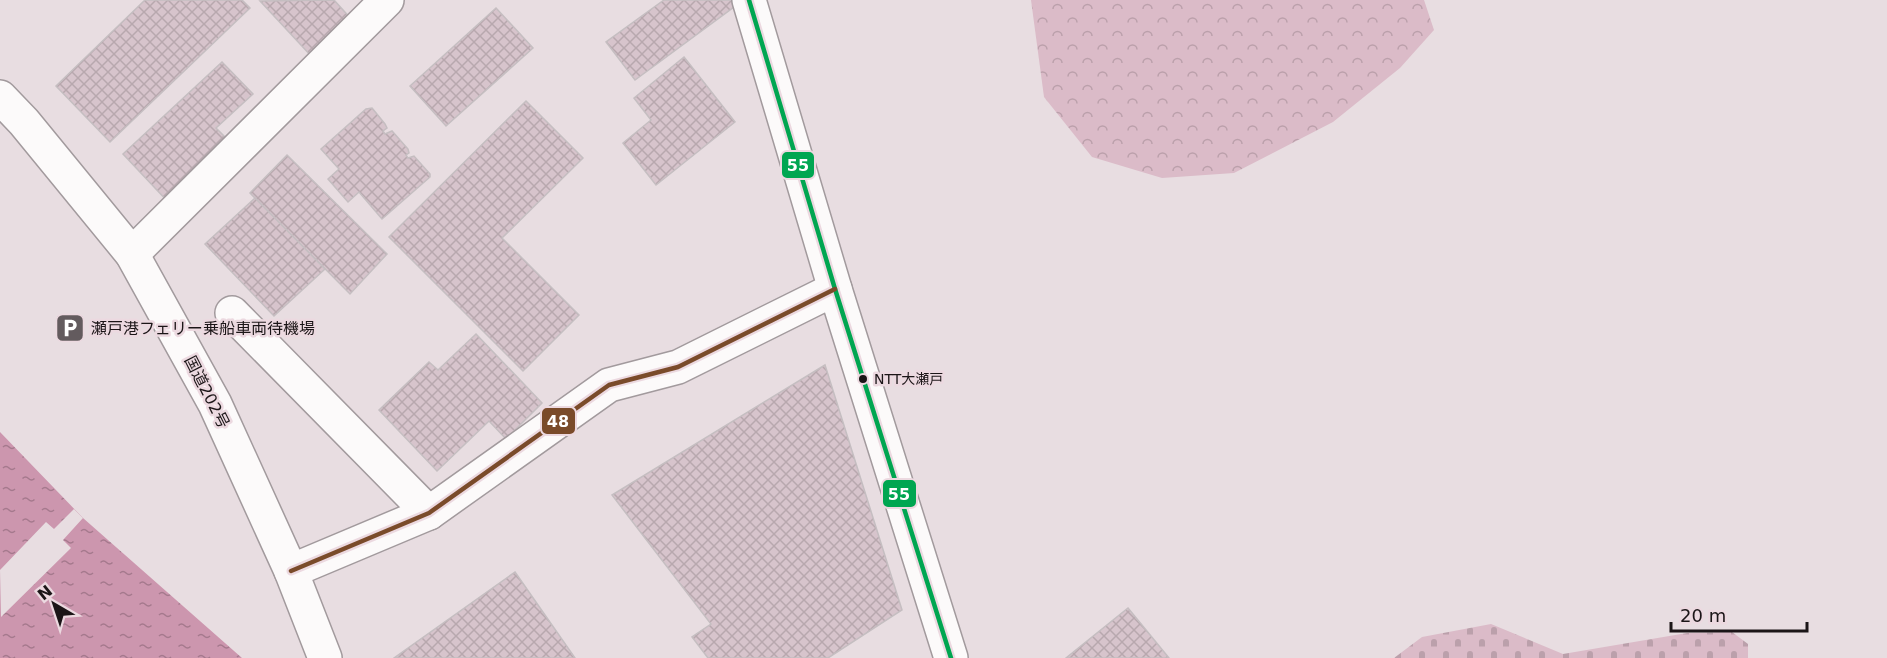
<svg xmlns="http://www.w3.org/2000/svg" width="1887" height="658" font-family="'DejaVu Sans','Noto Sans JP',sans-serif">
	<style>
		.forest { fill: url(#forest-crowns) }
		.cemetery { fill: url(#cemetery-stones) }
		.water { fill: url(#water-ripples) }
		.pier { fill: #e8dde1 }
		.building { fill: url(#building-cross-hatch); stroke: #c5bec1; stroke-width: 1.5 }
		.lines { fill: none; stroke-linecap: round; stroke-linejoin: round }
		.minor-casing { stroke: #a29a9d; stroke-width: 36 }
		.highway-casing { stroke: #a29a9d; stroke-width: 36 }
		.minor { stroke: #fcfafa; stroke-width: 33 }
		.highway { stroke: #fcfafa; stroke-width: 33 }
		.bus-1-casing { stroke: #ecd9e0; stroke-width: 9 }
		.bus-2-casing { stroke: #ecd9e0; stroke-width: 9 }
		.bus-1 { stroke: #00a651; stroke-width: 4.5 }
		.bus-2 { stroke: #7a4b2a; stroke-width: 4.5 }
		.bus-dot { fill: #1b1517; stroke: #ecd9e0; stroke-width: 2 }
		.labels { text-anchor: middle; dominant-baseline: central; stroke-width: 5; stroke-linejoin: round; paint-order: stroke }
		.bus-label { font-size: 14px; fill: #1b1517; stroke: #ecd9e0; text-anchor: start }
		.poi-label { font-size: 16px; fill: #1b1517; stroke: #ecd9e0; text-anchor: start }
		.street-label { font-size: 16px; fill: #1b1517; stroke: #ecd9e0 }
		.line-badge { stroke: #ecd9e0; stroke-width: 2 }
		.badge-label { font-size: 16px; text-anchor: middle; font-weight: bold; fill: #fff }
	</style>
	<defs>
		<pattern id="forest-crowns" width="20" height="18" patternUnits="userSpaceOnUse" patternTransform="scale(1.5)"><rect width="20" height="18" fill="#dbbbc8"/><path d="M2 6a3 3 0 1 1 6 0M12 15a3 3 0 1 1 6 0" fill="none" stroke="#bba0ab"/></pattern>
		<pattern id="cemetery-stones" width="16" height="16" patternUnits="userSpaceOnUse" patternTransform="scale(1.5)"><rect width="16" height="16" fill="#dbbbc8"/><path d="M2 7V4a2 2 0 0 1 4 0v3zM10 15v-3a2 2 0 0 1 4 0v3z" fill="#bba0ab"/></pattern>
		<pattern id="water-ripples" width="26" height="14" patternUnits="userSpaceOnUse" patternTransform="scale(1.5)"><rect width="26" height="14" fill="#cc96ae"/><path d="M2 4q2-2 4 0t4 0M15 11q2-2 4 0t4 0" fill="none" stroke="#a5798d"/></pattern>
		<pattern id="building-cross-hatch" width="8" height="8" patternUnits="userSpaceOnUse" patternTransform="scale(1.5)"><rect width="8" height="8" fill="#d7c4cc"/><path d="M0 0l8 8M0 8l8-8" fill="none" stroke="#b8a8ae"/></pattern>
	</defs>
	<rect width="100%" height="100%" fill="#e8dde1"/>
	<!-- forest -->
	<polygon class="forest" points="1031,0 1424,0 1434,30 1400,68 1333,122 1234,173 1162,178 1092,157 1044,97"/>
	<!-- cemetery -->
	<polygon class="cemetery" points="1491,624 1563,654 1687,633 1732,632 1748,644 1748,658 1394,658 1422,637"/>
	<!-- water -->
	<polygon class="water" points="0,432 83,518 242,658 0,658"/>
	<!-- pier -->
	<polygon class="pier" points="74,509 83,518 63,540 71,548 1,617 0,570 46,522 54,529"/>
	<!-- building -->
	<g class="building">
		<polygon points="145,0 242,0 250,8 110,142 56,86"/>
		<polygon points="334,0 353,21 313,58 260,1"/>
		<polygon points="664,0 735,0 738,4 635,80 606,42"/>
		<polygon points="496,8 533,48 446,126 410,86"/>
		<polygon points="684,57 735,122 656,185 623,143 651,120 634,98"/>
		<polygon points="222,62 253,94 216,128 233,145 170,204 123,154"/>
		<polygon points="526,101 583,158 502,238 579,315 523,371 389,237"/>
		<polygon points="372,108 385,124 387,128 383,131 385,134 392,131 408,149 409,153 406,155 408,158 414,156 430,174 430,177 382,219 359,192 348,202 328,179 339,169 321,149 366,109"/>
		<polygon points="287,155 387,254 350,294 250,193"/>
		<polygon points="255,198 325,269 274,316 205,244"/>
		<polygon points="476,334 542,403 506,439 489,421 437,471 379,410 429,362 438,370"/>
		<polygon points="825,365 902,610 828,658 708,658 692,637 711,624 612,495"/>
		<polygon points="515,572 575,658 394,658"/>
		<polygon points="1128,608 1169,658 1066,658"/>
	</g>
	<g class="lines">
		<!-- minor casing -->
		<g class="minor-casing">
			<g id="minor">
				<polyline points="132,254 387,0"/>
				<polyline points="232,313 429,513"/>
				<polyline points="291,571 429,513 609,385 678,367 835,289"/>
			</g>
		</g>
		<!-- highway casing -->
		<g class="highway-casing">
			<g id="highway">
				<polyline points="749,0 835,289 951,658"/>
				<polyline points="0,97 24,122 132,254 215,404 291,571 325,658"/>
			</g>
		</g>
		<!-- minor -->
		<use href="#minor" class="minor"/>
		<!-- highway -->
		<use href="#highway" class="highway"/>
		<!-- bus-1 casing -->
		<g class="bus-1-casing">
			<polyline id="bus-1" points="749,0 835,289 951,658"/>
		</g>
		<!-- bus-2 casing -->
		<g class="bus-2-casing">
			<polyline id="bus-2" points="291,571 429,513 609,385 678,367 835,289"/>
		</g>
		<!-- bus-1 -->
		<use href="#bus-1" class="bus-1"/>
		<!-- bus-2 -->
		<use href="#bus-2" class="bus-2"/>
	</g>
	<!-- icons -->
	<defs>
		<g id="parking-square" transform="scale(1.5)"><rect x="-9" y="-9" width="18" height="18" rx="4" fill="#635b5e" stroke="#ecd9e0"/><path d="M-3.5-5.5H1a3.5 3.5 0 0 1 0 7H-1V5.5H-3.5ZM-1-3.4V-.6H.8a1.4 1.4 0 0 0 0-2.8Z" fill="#fff"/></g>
	</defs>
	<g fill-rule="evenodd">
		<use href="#parking-square" x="70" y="328"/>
	</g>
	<!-- markers -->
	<circle class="bus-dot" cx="863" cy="379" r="5"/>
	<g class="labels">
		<!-- bus labels -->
		<g class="bus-label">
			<text x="874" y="379">NTT大瀬戸</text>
		</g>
		<!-- poi labels -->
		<g class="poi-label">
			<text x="91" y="328">瀬戸港フェリー乗船車両待機場</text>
		</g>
		<!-- street labels -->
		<g class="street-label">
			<text transform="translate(207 392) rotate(63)">国道202号</text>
		</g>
	</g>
	<g class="line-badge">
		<rect x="781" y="151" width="34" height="28" rx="6" fill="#00a651"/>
		<rect x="541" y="407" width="35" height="28" rx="6" fill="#7a4b2a"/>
		<rect x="882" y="479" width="35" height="29" rx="6" fill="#00a651"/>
	</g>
	<g class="badge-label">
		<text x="798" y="171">55</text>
		<text x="558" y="427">48</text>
		<text x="899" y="500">55</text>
	</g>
	<!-- north arrow -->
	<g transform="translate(54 604) rotate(321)" stroke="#ecd9e0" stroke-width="4.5" paint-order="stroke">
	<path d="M0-4.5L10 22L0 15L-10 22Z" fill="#1b1517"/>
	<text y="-9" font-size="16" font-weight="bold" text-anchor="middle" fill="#1b1517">N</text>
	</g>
	<!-- scale -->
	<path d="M1671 622v9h136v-9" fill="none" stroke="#1b1517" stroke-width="3"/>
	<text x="1680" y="622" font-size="18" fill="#1b1517" stroke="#ecd9e0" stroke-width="4.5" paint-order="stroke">20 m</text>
</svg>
